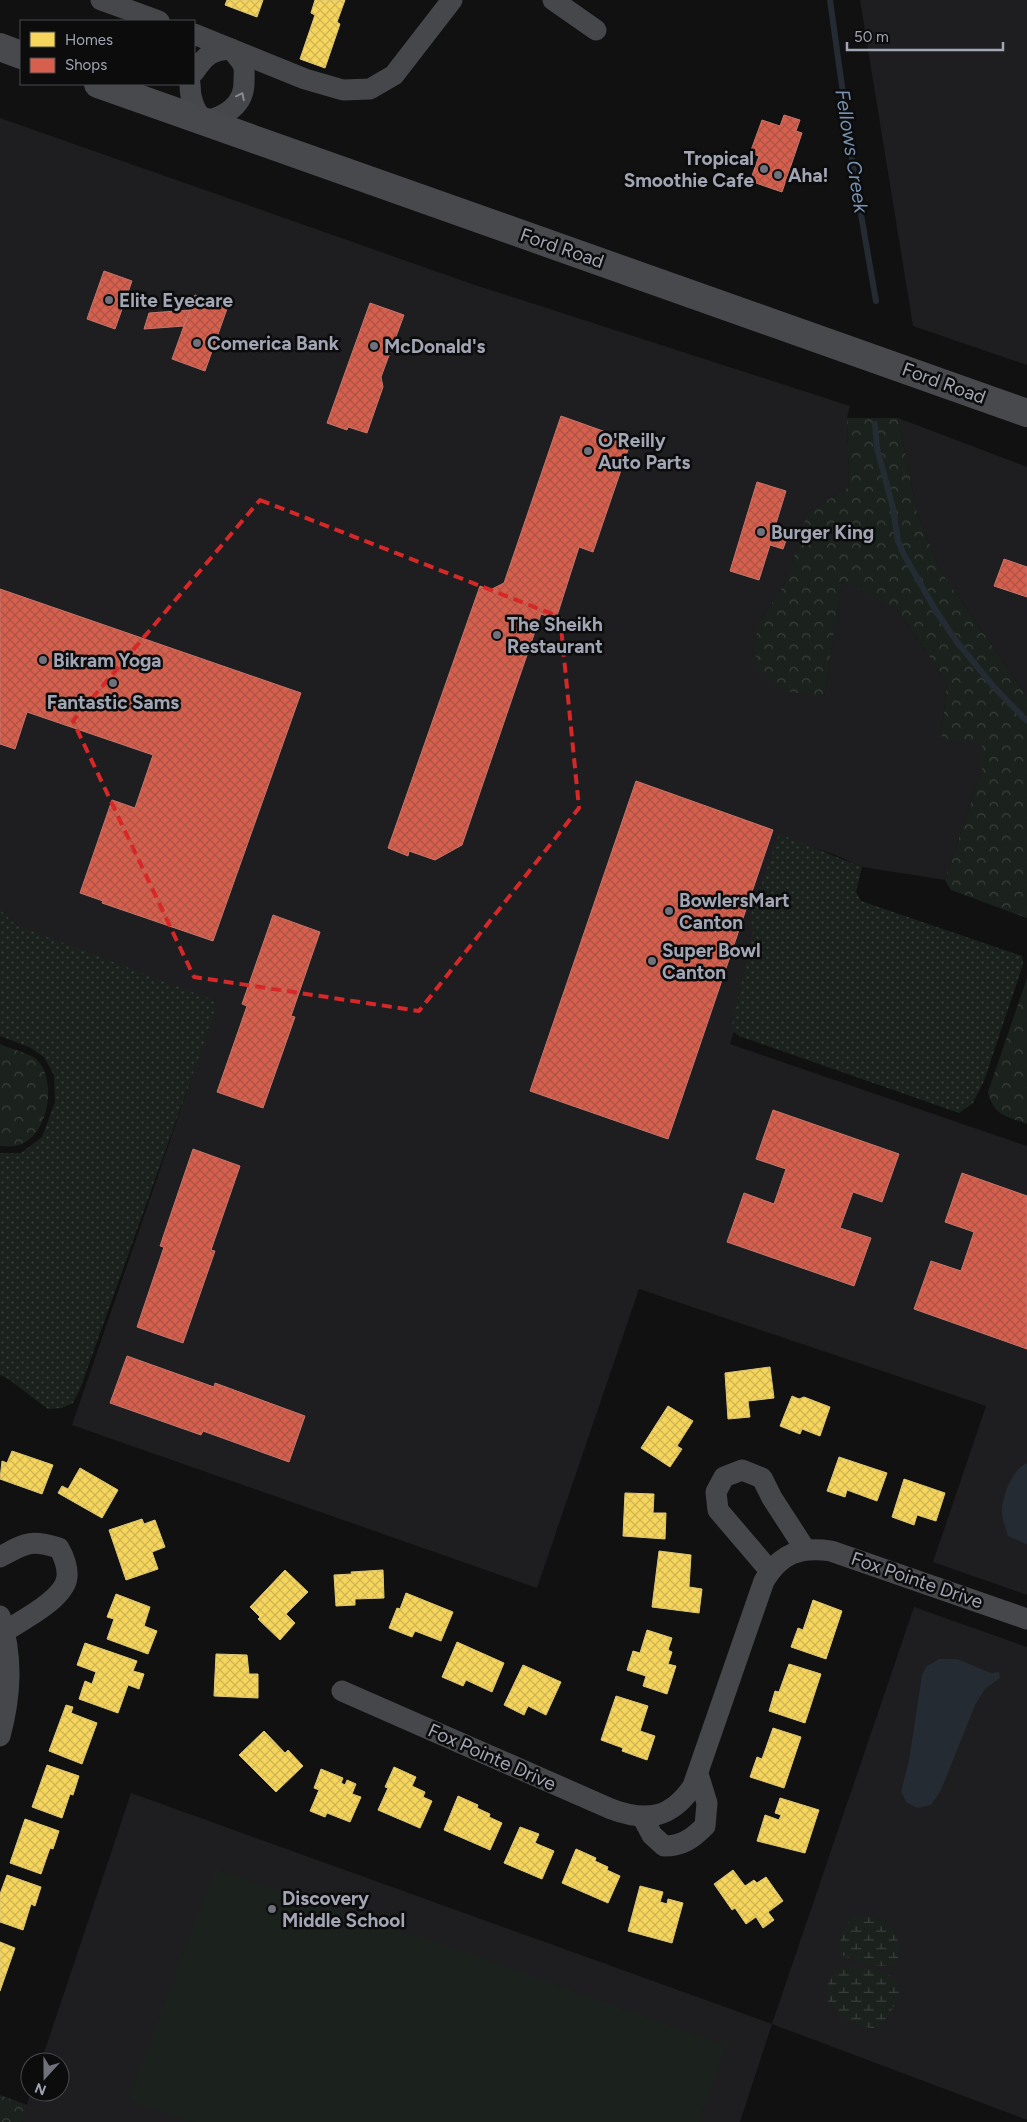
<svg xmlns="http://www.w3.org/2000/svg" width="1027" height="2122" font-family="Figtree,sans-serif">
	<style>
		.built { fill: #1e1e20 }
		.grass { fill: url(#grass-dots) }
		.forest { fill: url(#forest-crowns) }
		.wetland { fill: url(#wetland-marsh) }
		.garden { fill: #1b221d }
		.water { fill: #252b33 }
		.homes { fill: url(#homes-cross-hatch); stroke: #ddc776 }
		.shops { fill: url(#shops-cross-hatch); stroke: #c6756c }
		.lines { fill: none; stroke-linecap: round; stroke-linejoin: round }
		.stream { stroke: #252b33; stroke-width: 6 }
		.minor { stroke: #46474a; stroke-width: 21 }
		.primary { stroke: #48494d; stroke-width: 28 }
		.oneway { stroke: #868a94 }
		.marked { fill: none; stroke: #d62828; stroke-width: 4; stroke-dasharray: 10 6; stroke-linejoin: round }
		.poi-dot { fill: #6f727b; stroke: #0c0c0d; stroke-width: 2 }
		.labels { text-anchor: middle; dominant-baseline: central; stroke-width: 5; stroke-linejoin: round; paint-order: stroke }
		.poi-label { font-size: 19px; font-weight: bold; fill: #a2a6b4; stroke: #0c0c0d; text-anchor: start }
		.street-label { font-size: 19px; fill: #a2a6b4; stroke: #0c0c0d }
		.water-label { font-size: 20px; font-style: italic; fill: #7791b0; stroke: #0c0c0d }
	</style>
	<defs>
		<pattern id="grass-dots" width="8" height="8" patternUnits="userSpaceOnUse" patternTransform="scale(1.25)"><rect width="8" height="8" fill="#1b221d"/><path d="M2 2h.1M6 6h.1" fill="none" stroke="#393f3b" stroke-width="1.8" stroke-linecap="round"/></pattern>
		<pattern id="forest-crowns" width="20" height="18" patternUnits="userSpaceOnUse" patternTransform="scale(1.25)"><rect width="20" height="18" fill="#1b221d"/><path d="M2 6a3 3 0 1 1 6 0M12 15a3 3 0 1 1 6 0" fill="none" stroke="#393f3b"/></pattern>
		<pattern id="wetland-marsh" width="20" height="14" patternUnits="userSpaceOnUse" patternTransform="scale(1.25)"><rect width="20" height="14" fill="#1b221d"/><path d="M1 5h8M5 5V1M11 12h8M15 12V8" fill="none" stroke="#393f3b"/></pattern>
		<pattern id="homes-cross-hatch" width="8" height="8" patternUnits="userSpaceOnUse" patternTransform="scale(1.25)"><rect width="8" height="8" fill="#f6d55c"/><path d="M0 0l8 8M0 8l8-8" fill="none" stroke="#cfb454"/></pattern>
		<pattern id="shops-cross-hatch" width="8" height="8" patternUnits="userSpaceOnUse" patternTransform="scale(1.25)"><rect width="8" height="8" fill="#d6604d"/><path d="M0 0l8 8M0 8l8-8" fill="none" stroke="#ad5447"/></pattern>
	</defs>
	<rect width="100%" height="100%" fill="#111112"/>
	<!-- built -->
	<g class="built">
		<polygon points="860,0 1027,0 1027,365 913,326"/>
		<polygon points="0,118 472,284 850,406 847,418 849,487 807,513 787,580 757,626 824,697 842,579 898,610 947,683 941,740 982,741 982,769 945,880 862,867 833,854 798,843 730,1044 1027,1146 1027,1595 933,1562 986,1406 639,1289 537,1588 72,1425 215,1010 20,935 0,912"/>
		<polygon points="898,418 1027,467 1027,697 940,570 917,513"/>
		<polygon points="914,1607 1027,1647 1027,2120 772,2024 740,2122 21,2122 31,2092 60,2092 60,2062 41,2062 131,1793 772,2024"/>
	</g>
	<!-- grass -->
	<g class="grass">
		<polygon points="779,834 862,867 856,892 861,901 1022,956 1023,964 984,1081 973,1103 959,1113 739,1036 731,1029 753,932 750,917"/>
		<polygon points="0,910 16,925 213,1000 216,1010 80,1389 73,1403 62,1408 48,1409 7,1378 0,1375 0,1153 21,1153 42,1137 55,1102 54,1075 44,1057 29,1047 0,1036"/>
	</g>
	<!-- forest -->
	<g class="forest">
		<polygon points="847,418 898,418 917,513 940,570 1027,697 1027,918 951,890 945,880 982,769 982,742 941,741 947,683 898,610 842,580 824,697 784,691 756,666 757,626 787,580 807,513 849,487"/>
		<path d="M1027,978V1124C1006,1116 994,1116 988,1092Z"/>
		<path d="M0,1044C10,1049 27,1052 36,1059C58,1079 49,1136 19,1145C14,1147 6,1146 0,1146Z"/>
		<polygon points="0,2095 27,2105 21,2122 0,2122"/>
	</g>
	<!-- wetland -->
	<g class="wetland">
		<path d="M852,1916C858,1916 866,1916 872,1917C894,1922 905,1944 896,1964C879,1970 858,1962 842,1955C837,1940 844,1929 852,1916Z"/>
		<path d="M842,1967C858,1967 904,1969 899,1993C896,2006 887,2017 879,2028C856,2029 839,2017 826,1998L829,1980Z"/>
	</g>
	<!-- garden -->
	<polygon class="garden" points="215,1869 473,1955 726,2046 699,2122 194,2122 129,2100"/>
	<!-- water -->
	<g class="water">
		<path d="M1027,1463V1544H1026L1008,1536C1006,1528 1001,1518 1002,1510C1003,1494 1012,1470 1027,1463Z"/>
		<polygon points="939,1659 957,1659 991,1673 999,1672 1000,1678 985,1689 975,1705 941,1790 931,1805 918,1808 907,1803 901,1792 909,1760 922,1675 927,1666"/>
	</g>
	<!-- homes -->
	<g class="homes">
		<polygon points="227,0 263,0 257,17 225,5"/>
		<polygon points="315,0 345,0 337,22 340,24 325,68 300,59 315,15 311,13"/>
		<polygon points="770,1367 774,1398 748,1401 750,1417 728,1419 725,1373"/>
		<polygon points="792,1396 799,1399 804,1397 830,1407 820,1436 802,1429 800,1434 780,1426"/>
		<polygon points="668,1406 693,1421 677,1446 682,1449 670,1467 641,1448"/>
		<polygon points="12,1451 53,1465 42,1494 0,1479 2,1461 7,1463"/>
		<polygon points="839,1457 887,1473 877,1501 847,1490 845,1497 827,1491"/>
		<polygon points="80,1468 118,1490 102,1518 58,1493 62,1486 68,1489"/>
		<polygon points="904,1479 945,1493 936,1521 917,1515 914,1525 892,1517"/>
		<polygon points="625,1493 654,1494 653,1513 666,1513 665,1539 623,1536"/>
		<polygon points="142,1519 144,1524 155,1520 165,1547 152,1552 158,1569 126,1580 109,1530"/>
		<polygon points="659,1551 691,1555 689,1587 702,1589 699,1613 652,1607"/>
		<polygon points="285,1570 308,1592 286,1614 295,1623 280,1640 258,1619 260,1617 250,1607"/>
		<polygon points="383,1570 384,1598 355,1599 355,1605 336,1606 334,1575 352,1574 351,1572"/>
		<polygon points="406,1593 453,1612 441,1641 415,1631 412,1637 389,1628 397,1608 400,1609"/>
		<polygon points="116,1594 150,1607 144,1626 157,1631 148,1654 107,1639 114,1619 107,1617"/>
		<polygon points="813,1600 842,1611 826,1659 791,1647 798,1628 803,1630"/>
		<polygon points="647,1630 672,1638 668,1650 672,1652 668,1664 676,1666 667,1694 643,1686 646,1676 627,1670 633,1651 640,1653"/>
		<polygon points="457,1642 504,1663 492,1692 466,1680 463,1686 442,1677"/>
		<polygon points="85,1643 137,1661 133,1671 144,1674 139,1689 128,1685 118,1713 79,1699 85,1681 92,1684 96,1672 77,1665"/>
		<polygon points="216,1654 247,1655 249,1674 258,1674 258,1698 214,1696"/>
		<polygon points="789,1664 821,1674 805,1723 769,1711 775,1691 779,1692"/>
		<polygon points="523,1665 561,1682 546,1715 528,1706 524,1715 504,1705"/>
		<polygon points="616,1696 648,1706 640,1731 655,1736 647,1760 622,1751 623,1748 601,1740"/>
		<polygon points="66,1705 73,1707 71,1713 97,1723 82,1764 49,1751"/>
		<polygon points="773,1728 801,1737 784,1788 750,1777 757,1757 762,1759"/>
		<polygon points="264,1731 285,1753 288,1750 303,1766 276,1792 239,1755"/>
		<polygon points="47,1765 79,1776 73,1795 70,1794 62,1818 32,1807"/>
		<polygon points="394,1767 416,1777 412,1786 425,1792 423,1797 432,1801 420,1828 378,1810 388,1788 385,1787"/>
		<polygon points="321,1769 343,1778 341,1783 345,1785 347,1780 356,1784 352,1794 361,1797 350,1822 327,1813 325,1817 310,1811 319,1790 314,1788"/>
		<polygon points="458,1796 478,1805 477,1808 490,1814 489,1817 502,1823 490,1850 444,1830"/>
		<polygon points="780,1798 819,1810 805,1853 757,1841 765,1815 779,1820 781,1815 775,1813"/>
		<polygon points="25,1819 59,1831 53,1849 50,1848 41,1874 10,1863"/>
		<polygon points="520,1827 539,1834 535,1843 554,1851 542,1879 504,1863"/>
		<polygon points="576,1849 596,1858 595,1861 608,1867 607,1870 620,1876 608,1903 562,1883"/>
		<polygon points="733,1870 745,1886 754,1880 757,1883 766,1877 783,1901 768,1912 774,1920 763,1928 756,1917 746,1924 735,1908 732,1910 714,1884"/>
		<polygon points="7,1875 41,1887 35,1906 31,1904 23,1930 0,1922 0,1894"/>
		<polygon points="640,1886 663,1892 660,1902 667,1904 668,1899 683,1903 672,1943 628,1931"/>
		<polygon points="0,1942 15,1948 0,1991"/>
	</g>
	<!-- shops -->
	<g class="shops">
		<polygon points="784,115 800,120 796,131 802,133 782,192 750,181 759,156 750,153 762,120 780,126"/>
		<polygon points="104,271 132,281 115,329 87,319"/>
		<polygon points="195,295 228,306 205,371 172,359"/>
		<polygon points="370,303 404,315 381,377 383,387 367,433 348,427 347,430 327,423"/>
		<polygon points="190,310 184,326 144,329 149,313"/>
		<polygon points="561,416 631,441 593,552 579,547 556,619 541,614 462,845 435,860 409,851 408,856 388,848 480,586 490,590 504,583"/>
		<polygon points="757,482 786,491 774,530 788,535 783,549 770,545 759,580 730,571"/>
		<polygon points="1004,559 1027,567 1027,597 994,586"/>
		<polygon points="0,589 301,693 213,941 102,903 103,901 80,893 112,800 135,808 153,755 27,712 15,749 0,744"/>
		<polygon points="636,781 773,830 668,1139 530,1091"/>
		<polygon points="273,915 320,932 291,1016 295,1017 263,1108 217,1092 247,1006 242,1004"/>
		<polygon points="773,1110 899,1154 882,1202 853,1192 840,1228 871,1238 854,1286 727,1242 744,1193 774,1204 786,1169 756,1159"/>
		<polygon points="193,1149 240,1166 211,1250 215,1251 183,1343 137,1327 164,1247 160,1246"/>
		<polygon points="962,1173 1027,1196 1027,1349 914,1309 931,1261 961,1271 974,1232 945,1222"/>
		<polygon points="127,1356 214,1387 215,1383 305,1416 289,1462 203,1431 201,1435 110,1403"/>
	</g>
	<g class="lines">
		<!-- stream -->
		<g class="stream">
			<polyline points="830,0 855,180 876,301"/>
			<polyline points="875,424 877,448 893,508 898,541 903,553 936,611 957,642 994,687 1027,721"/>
		</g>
		<!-- minor -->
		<g class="minor">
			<polyline points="101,0 159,21"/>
			<polyline points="553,0 596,30"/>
			<polyline points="194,34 305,79 343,90 370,89 394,75 452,0"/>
			<path d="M194,72C205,56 211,50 231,49"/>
			<path d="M190,84C190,99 194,109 203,121C224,118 245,105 244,81C244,76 245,69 243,65C241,60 235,54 231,49"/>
			<path d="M0,1557C26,1543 30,1539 59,1548C64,1557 68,1567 67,1577C65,1599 22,1620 4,1632"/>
			<polyline points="770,1571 718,1510 716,1492 724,1477 742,1470 762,1478 772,1498 805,1549"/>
			<path d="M0,1616C13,1657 11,1695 0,1736"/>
			<path d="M342,1691L611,1809C646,1822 671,1819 693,1786L764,1581C780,1554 800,1546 831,1551L1027,1619"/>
			<path d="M643,1818L652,1835L664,1846C682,1846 692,1839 705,1826L707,1803L698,1774"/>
		</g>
		<!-- primary -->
		<g class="primary">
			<polyline points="0,47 21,55"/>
			<polyline points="98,84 1027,413"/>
		</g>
	</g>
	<!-- one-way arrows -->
	<defs><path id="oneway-chevron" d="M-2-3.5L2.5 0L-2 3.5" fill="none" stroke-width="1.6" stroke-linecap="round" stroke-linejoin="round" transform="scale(1.25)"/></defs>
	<use class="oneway" href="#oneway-chevron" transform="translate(241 96) rotate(-64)"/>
	<!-- marked area -->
	<path class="marked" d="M260,500L560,617L579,808L419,1011L194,977L73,721Z"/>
	<!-- markers -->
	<g class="poi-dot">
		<circle cx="764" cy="169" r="5"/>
		<circle cx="778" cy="175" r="5"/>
		<circle cx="109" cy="300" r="5"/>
		<circle cx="197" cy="343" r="5"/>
		<circle cx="374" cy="346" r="5"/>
		<circle cx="588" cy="451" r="5"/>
		<circle cx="761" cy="532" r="5"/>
		<circle cx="497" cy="635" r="5"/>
		<circle cx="43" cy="660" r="5"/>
		<circle cx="113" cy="683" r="5"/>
		<circle cx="669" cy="911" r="5"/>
		<circle cx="652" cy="961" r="5"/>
		<circle cx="272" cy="1909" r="5"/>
	</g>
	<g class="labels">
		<!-- poi labels -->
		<g class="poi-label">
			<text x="754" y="158" text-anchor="end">Tropical<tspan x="754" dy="22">Smoothie Cafe</tspan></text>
			<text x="788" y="175">Aha!</text>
			<text x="119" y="300">Elite Eyecare</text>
			<text x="207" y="343">Comerica Bank</text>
			<text x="384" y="346">McDonald's</text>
			<text x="598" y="440">O'Reilly<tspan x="598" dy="22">Auto Parts</tspan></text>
			<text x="771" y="532">Burger King</text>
			<text x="507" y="624">The Sheikh<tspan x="507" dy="22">Restaurant</tspan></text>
			<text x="53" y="660">Bikram Yoga</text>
			<text x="113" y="702" text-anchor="middle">Fantastic Sams</text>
			<text x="679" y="900">BowlersMart<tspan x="679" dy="22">Canton</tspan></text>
			<text x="662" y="950">Super Bowl<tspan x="662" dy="22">Canton</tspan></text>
			<text x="282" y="1898">Discovery<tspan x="282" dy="22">Middle School</tspan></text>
		</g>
		<!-- street labels -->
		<g class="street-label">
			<text transform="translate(562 248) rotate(19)">Ford Road</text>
			<text transform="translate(944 383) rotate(20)">Ford Road</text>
			<text transform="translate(917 1580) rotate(19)">Fox Pointe Drive</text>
			<text transform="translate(492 1757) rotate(24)">Fox Pointe Drive</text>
		</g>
		<!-- water labels -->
		<g class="water-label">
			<text transform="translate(852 151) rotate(81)">Fellows Creek</text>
		</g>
	</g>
	<!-- legend -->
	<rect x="20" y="20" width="175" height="65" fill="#0c0c0d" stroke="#484a50"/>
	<rect x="30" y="32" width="25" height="15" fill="#f6d55c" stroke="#484a50"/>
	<text x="65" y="45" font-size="15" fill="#a2a6b4">Homes</text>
	<rect x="30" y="58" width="25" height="15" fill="#d6604d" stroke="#484a50"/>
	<text x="65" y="70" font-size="15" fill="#a2a6b4">Shops</text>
	<!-- north arrow -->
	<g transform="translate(45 2077) rotate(201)"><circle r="24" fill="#0c0c0d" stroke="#484a50"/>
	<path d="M0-4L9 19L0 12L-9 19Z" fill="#6f727b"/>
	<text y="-8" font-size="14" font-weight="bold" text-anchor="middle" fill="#a2a6b4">N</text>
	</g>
	<!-- scale -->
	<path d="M847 42v8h156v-8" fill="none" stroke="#a2a6b4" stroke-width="2.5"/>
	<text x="854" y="42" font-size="15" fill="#a2a6b4" stroke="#0c0c0d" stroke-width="4" paint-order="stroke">50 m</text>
</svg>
